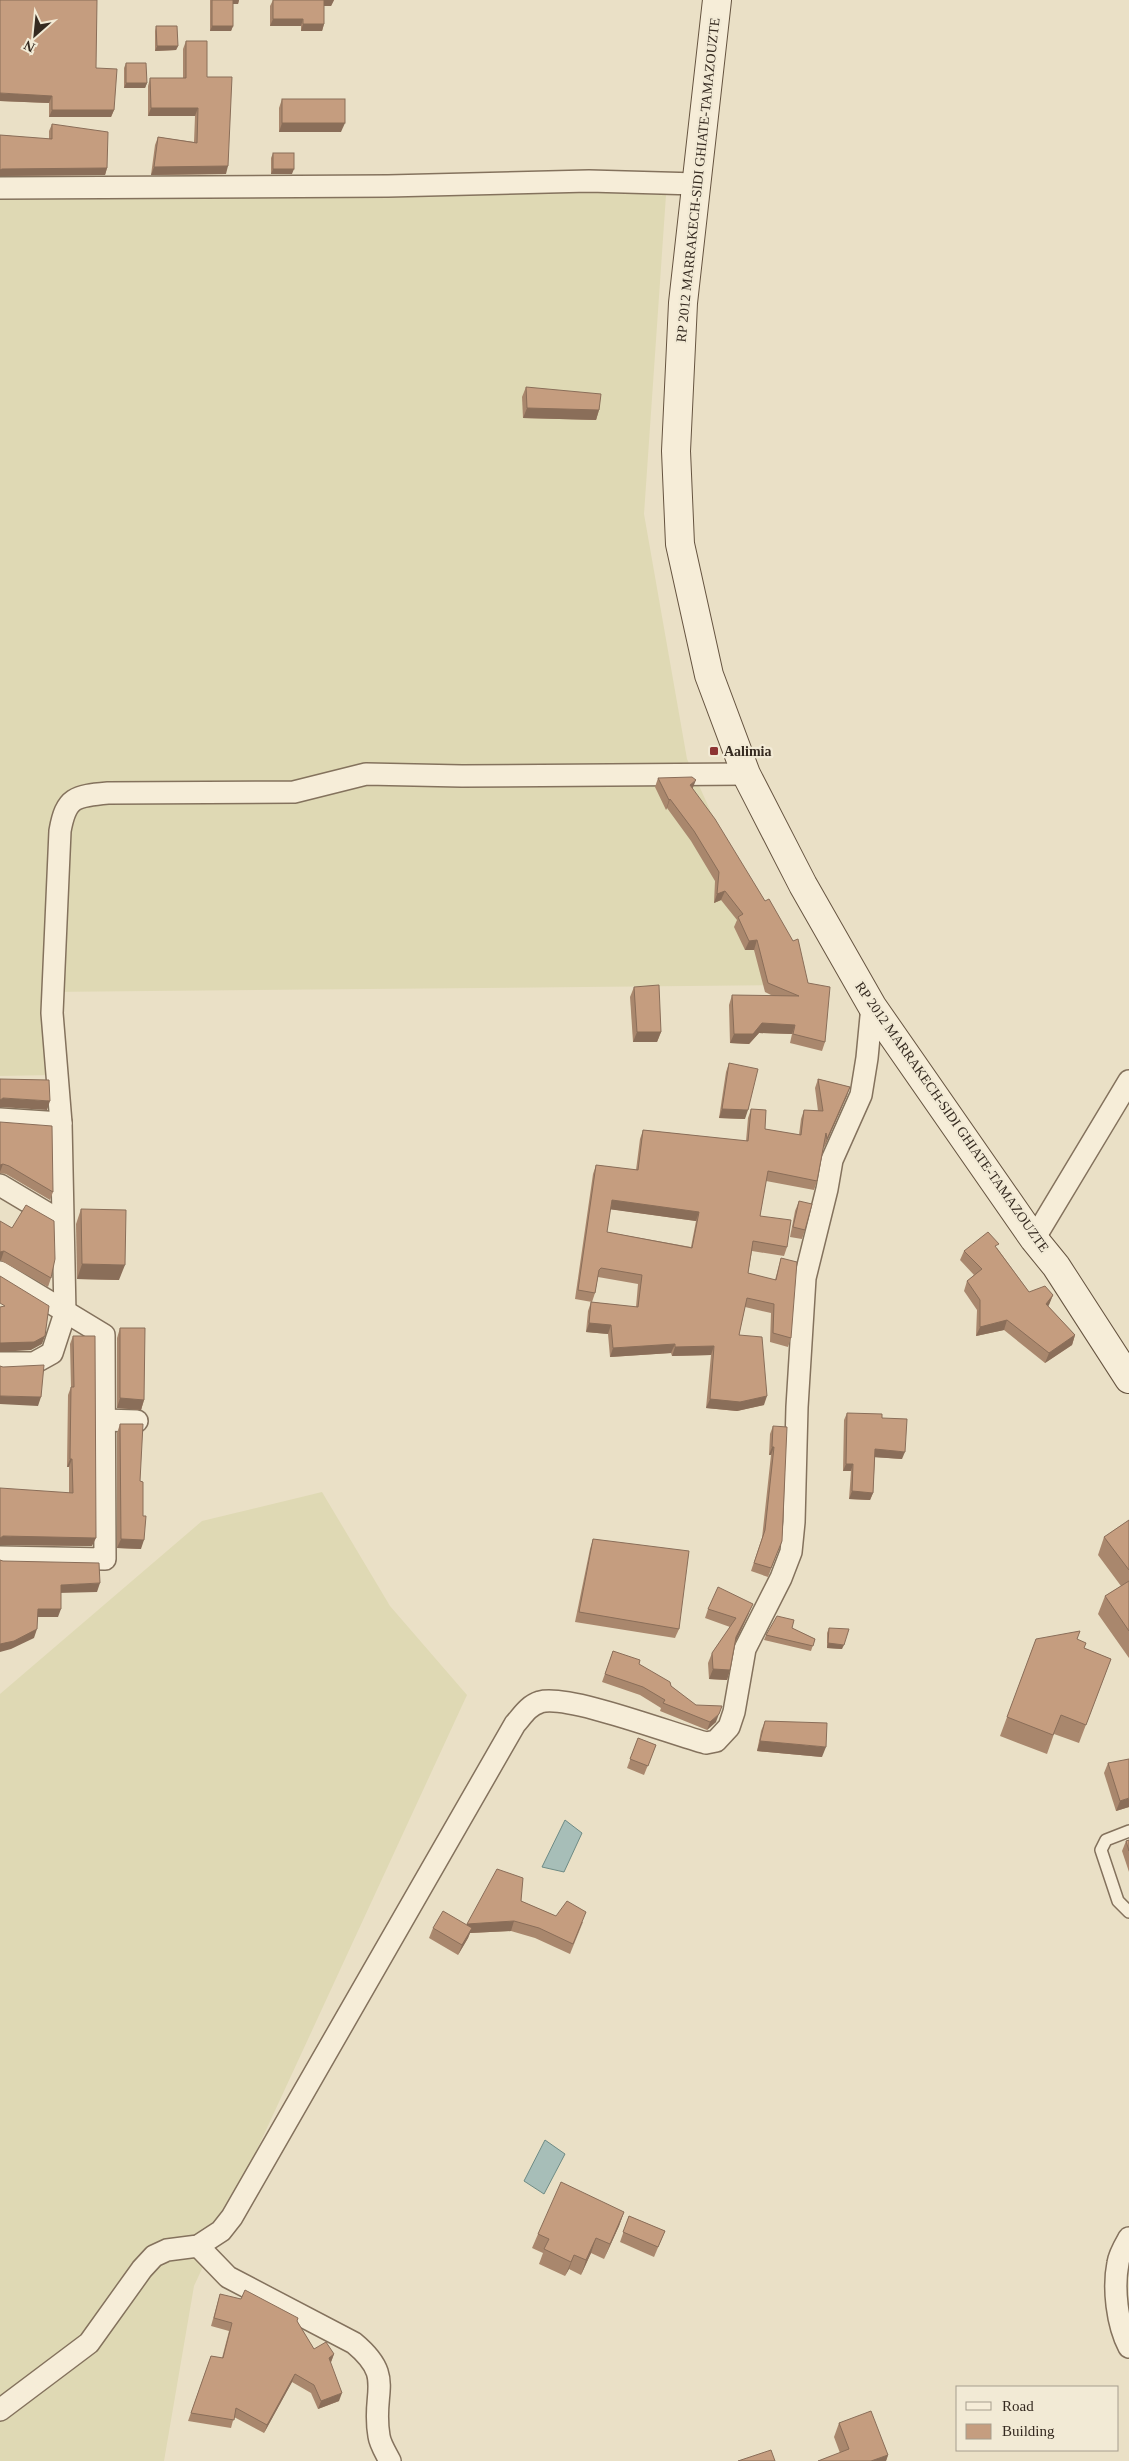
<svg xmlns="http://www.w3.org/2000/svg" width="1129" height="2461" font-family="Georgia,serif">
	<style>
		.farmland { fill: #dfd9b4 }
		.water { fill: #a7beb8; stroke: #6e8b85 }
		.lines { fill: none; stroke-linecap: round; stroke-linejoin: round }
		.lane-casing { stroke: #84725d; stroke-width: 14 }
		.street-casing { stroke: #84725d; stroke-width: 24 }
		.secondary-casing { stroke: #665440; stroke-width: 30 }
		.lane { stroke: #f6edd8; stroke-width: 11 }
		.street { stroke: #f6edd8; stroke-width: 21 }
		.secondary { stroke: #f6edd8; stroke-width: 28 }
		.wall { fill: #a9876d; fill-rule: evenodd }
		.shaded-wall { fill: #8a6e59 }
		.building { fill: #c59d7f; stroke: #8a6e59; fill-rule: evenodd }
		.poi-dot { fill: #8d3433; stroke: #f2ead5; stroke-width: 2 }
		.labels { text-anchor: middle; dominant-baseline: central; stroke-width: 4.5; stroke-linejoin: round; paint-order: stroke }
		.street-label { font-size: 14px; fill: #352a20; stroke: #f2ead5 }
		.poi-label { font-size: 14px; font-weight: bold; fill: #352a20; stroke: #f2ead5; text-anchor: start }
	</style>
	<rect width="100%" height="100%" fill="#eae0c6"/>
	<!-- farmland -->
	<g class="farmland">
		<polygon points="0,179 359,185 666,195 644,514 687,759 789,985 45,992 51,1075 0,1076"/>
		<polygon points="322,1492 390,1606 467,1695 194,2286 164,2461 0,2461 0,1694 202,1521"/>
	</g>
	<!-- water -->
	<g class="water">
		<polygon points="565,1820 582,1833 564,1872 542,1867"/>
		<polygon points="545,2140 565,2154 544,2194 524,2181"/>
	</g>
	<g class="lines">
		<!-- lane casing -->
		<g class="lane-casing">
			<polyline id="lane" points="1129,1831 1106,1840 1101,1850 1118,1901 1129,1912"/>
		</g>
		<!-- street casing -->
		<g class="street-casing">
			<g id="street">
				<polyline points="0,188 388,186 589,181 697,184"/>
				<polyline points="0,1119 61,1123"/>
				<polyline points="0,1185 62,1222"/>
				<polyline points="1034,1239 1129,1081"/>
				<polyline points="0,1272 104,1335 105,1559 0,1557"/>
				<path d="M0,1363H34L52,1353L65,1313L61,1123L52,1013L60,831C66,797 75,796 108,793L294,792L366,774L462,776L746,774"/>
				<polyline points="104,1420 137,1421"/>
				<path d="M1129,2238C1125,2245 1119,2255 1118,2263C1113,2288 1117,2324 1129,2347"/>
				<path d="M198,2246L228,2277L354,2343C396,2378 371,2391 379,2436C380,2444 386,2453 390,2461"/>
				<path d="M0,2410L89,2343L142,2269L154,2256L167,2250L198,2246L221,2231L232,2217L515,1724C523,1715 528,1706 540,1702C568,1694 672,1734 706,1743L716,1741L729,1727L734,1712L745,1649L781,1578L791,1552L794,1522L797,1407L805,1278L827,1189L832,1160L861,1095L867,1058L872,1006"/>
			</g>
		</g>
		<!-- secondary casing -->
		<g class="secondary-casing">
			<polyline id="secondary" points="717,0 683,303 676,451 680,544 709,675 746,774 803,885 872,1006 1034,1239 1056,1266 1129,1379"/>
		</g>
		<!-- lane -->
		<use href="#lane" class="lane"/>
		<!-- street -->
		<use href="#street" class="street"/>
		<!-- secondary -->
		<use href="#secondary" class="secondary"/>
	</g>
	<!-- wall -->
	<g class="wall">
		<polygon points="210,0 239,0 238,4 233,4 233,26 231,31 210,31"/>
		<polygon points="273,0 334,0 331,6 324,6 324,24 322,31 301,31 301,26 270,26 270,6"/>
		<polygon points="156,26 178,46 176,50 155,51 155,31"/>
		<polygon points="186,41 207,77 226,174 151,175 155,145 158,137 194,142 195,116 148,116 148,86 150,78 183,78 183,49"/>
		<polygon points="126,63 147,83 145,88 124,88 124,68"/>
		<polygon points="96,68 114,110 111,117 49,117 49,103 0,101"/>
		<polygon points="282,99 341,132 279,132 279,108"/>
		<polygon points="52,124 107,168 105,175 0,176 0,135 49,139 49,131"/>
		<polygon points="273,153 292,174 271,174 271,158"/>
		<polygon points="526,387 599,410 596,420 523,418 522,397"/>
		<polygon points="658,778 693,789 808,983 825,1042 822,1051 790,1043 792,1034 759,1033 749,1044 730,1043 729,1005 732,995 773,996 765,992 754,950 745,950 734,927 737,920 721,900 714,903 715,881 691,841 667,808 666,810 655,787"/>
		<polygon points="634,987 661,1032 657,1042 633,1042 630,997"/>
		<polygon points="729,1063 745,1119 719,1118 726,1072"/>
		<path d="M818,1079L850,1087L824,1148V1146L817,1181L814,1190L766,1181L760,1216L787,1247L784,1256L752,1251L748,1273L775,1280L781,1258L791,1338L788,1347L770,1342L771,1313L745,1307L739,1335L764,1405L737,1411L706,1408L711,1355L672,1356L671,1353L610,1357L608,1334L586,1332L588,1311L591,1302L636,1307L638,1284L598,1277L595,1293L592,1302L575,1299L593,1174L596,1165L636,1170L640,1139L643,1130L746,1141L748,1118L751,1109L765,1129L799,1135L801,1119L804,1110L818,1111L815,1088ZM610,1209L696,1221L691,1247L607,1232Z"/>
		<polygon points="0,1122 53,1192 50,1200 6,1174 0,1173"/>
		<polygon points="799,1201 805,1230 802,1239 790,1237 795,1211"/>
		<polygon points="81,1209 119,1280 77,1279 76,1224"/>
		<polygon points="0,1221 51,1278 48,1287 0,1260"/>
		<polygon points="997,1248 1029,1292 1053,1295 1048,1306 1075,1335 1072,1345 1045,1363 1004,1330 976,1336 977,1310 964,1291 967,1281 974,1275 960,1260 964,1251"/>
		<polygon points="120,1328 144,1400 141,1410 117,1408 117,1338"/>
		<polygon points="73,1336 92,1546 0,1545 69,1493 69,1467 67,1467 68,1395 71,1387 70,1344"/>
		<polygon points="847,1413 882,1418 902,1459 875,1457 873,1493 870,1500 849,1499 851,1471 843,1471 844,1420"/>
		<polygon points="120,1424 140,1481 141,1549 117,1548 117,1433"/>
		<polygon points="773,1426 782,1541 768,1577 751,1571 762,1538 771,1455 769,1455 770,1434"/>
		<polygon points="1129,1520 1129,1658 1098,1614 1105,1596 1121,1586 1098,1555 1104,1537"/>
		<polygon points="593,1539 679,1629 675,1638 575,1622 590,1549"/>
		<polygon points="708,1609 749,1613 736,1641 730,1670 727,1680 709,1679 708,1663 712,1653 730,1627 705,1618"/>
		<polygon points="792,1628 815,1639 811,1651 764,1640 766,1635"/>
		<polygon points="829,1628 842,1649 827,1648 827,1633"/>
		<polygon points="1036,1639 1077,1640 1084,1648 1111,1659 1079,1743 1054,1734 1047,1754 1000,1736"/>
		<polygon points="613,1651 639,1664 671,1686 716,1722 707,1730 660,1711 661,1708 640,1695 602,1682"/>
		<polygon points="765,1721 822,1757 757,1751 761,1731"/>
		<polygon points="638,1738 656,1745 644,1775 627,1768"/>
		<polygon points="1108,1763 1129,1807 1116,1811 1104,1773"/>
		<polygon points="1129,1840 1129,1872 1122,1851 1126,1841"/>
		<polygon points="521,1901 556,1916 583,1922 570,1954 535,1938 511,1931 470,1933 468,1938 458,1955 429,1938 433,1928 467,1925"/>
		<polygon points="624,2212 619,2226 604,2259 591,2253 581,2275 569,2269 565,2276 539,2264 543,2253 532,2248 538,2234"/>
		<polygon points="629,2216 665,2231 654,2257 620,2242"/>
		<polygon points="220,2294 297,2321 314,2349 334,2354 331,2362 330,2363 339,2401 318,2409 311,2393 292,2382 264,2433 234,2417 231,2428 188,2421 211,2356 222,2358 229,2331 211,2326"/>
		<polygon points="839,2423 888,2455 886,2461 818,2461 840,2453 834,2437"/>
	</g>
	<!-- shaded-wall -->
	<g class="shaded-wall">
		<polygon points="232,0 239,0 238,4 231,4"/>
		<polygon points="324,0 334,0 331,6 321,6"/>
		<polygon points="273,19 303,19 301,26 270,26"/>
		<polygon points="303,24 324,24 322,31 301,31"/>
		<polygon points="212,26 233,26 231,31 210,31"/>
		<polygon points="157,46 178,46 176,50 155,51"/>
		<polygon points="126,83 147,83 145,88 124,88"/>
		<polygon points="0,93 52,96 49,103 0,101"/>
		<polygon points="151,108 198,108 195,116 148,116"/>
		<polygon points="52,110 114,110 111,117 49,117"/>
		<polygon points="282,123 345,123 341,132 279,132"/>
		<polygon points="228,166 226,174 151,175 154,167"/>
		<polygon points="107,168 105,175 0,176 0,170 2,169"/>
		<polygon points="273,169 294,169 292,174 271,174"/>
		<polygon points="527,408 599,410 596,420 523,418"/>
		<polygon points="696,780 692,790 690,785"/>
		<polygon points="670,799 667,808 666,810 669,800"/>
		<polygon points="725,891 721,900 714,903 717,894"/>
		<polygon points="757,940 754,950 745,950 749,941"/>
		<polygon points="762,1023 795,1025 792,1034 759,1033 749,1044 730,1043 734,1034"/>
		<polygon points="637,1032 661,1032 657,1042 633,1042"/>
		<polygon points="850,1087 847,1096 824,1148 827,1139"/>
		<polygon points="3,1098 50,1101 47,1110 0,1107 0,1100"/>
		<polygon points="722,1109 748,1110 745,1119 719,1118"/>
		<polygon points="3,1164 0,1172 0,1165"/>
		<polygon points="612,1200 699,1212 696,1221 608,1209"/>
		<polygon points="4,1251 1,1260 0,1260 0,1252"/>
		<polygon points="82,1264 125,1265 119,1280 77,1279"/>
		<polygon points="1053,1295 1049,1305 1043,1313 1046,1304"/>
		<polygon points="1007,1320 1004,1330 976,1336 980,1327"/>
		<polygon points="589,1323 611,1325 608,1334 586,1332"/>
		<polygon points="1075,1335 1072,1345 1045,1363 1049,1353"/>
		<polygon points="45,1336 42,1344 31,1350 0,1352 0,1343"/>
		<polygon points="675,1344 671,1353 610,1357 613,1348"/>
		<polygon points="714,1346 711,1355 672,1356 675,1347"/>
		<polygon points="0,1396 41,1397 38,1406 0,1404"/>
		<polygon points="767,1396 764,1405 737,1411 706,1408 710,1399"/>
		<polygon points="120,1398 144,1400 141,1410 117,1408"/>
		<polygon points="772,1447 774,1447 771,1455 769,1455"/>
		<polygon points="875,1449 905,1452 902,1459 872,1457"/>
		<polygon points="70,1459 72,1459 69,1467 67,1467"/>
		<polygon points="846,1464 853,1464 851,1471 843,1471"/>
		<polygon points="852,1491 873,1493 870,1500 849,1499"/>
		<polygon points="3,1536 96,1538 92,1546 0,1545 0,1538"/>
		<polygon points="121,1539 144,1540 141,1549 117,1548"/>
		<polygon points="100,1583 97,1592 58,1593 61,1585"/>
		<polygon points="753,1604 749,1613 733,1647 736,1637"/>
		<polygon points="38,1609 61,1609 58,1617 35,1617"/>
		<polygon points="37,1629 34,1638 11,1649 0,1652 0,1644"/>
		<polygon points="828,1643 844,1645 842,1649 827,1648"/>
		<polygon points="713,1669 730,1670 727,1680 709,1679"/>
		<polygon points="719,1714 716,1722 707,1730 710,1722"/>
		<polygon points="760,1741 826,1747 822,1757 757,1751"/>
		<polygon points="1129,1798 1129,1807 1116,1811 1120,1801"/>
		<polygon points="514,1921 511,1931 470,1933 468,1938 458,1955 462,1945 464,1933 467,1924"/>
		<polygon points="624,2212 619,2226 604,2259 610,2244"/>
		<polygon points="596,2238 591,2253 581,2275 586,2260"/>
		<polygon points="574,2255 569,2269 565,2276"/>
		<polygon points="334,2354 331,2362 326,2366 329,2358"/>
		<polygon points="295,2374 292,2382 264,2433 267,2425"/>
		<polygon points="342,2393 339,2401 318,2409 321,2401"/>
		<polygon points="888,2455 886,2461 871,2461"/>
	</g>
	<!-- building -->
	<g class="building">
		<polygon points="0,0 97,0 96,68 117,69 114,110 52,110 52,96 0,93"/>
		<rect x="212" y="0" width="21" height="26"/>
		<polygon points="273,0 324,0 324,24 303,24 303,19 273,19"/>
		<polygon points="156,26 177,26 178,46 157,46"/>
		<polygon points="186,41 207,41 207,77 232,77 228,166 154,167 158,137 197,143 198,108 151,108 150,78 186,78"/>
		<polygon points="126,63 146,63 147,83 126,83"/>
		<rect x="282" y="99" width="63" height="24"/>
		<polygon points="52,124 108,132 107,168 2,169 0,170 0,135 52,139"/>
		<rect x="273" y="153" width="21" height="16"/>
		<polygon points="526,387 601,394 599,410 527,408"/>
		<polygon points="692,777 696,780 690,785 715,819 765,901 769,899 793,941 798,939 808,983 830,987 825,1042 793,1034 795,1025 762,1023 753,1034 734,1034 732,995 799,996 768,983 757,940 749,941 738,917 743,914 725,891 717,894 719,872 694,831 670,799 669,800 658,778"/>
		<polygon points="659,985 661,1032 637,1032 634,987"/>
		<polygon points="729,1063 758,1069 748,1110 722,1109"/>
		<polygon points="0,1079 49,1080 50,1101 3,1098 0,1100"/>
		<path d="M818,1079L850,1087L827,1139L826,1133L817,1181L768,1171L760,1216L791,1220L787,1247L753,1241L748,1273L776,1280L781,1258L797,1262L791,1338L773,1333L774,1304L747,1298L739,1335L762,1337L767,1396L740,1402L710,1399L714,1346L675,1347V1344L613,1348L611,1325L589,1323L591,1302L638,1307L642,1275L601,1268L599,1270L595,1293L578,1290L596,1165L638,1170L643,1130L748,1141L751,1109L766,1110L765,1129L801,1135L804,1110L823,1111ZM612,1200L699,1212L692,1248L607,1232Z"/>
		<polygon points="0,1122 52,1126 53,1192 9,1166 3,1164 0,1165"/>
		<polygon points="799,1201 812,1204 805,1230 793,1227"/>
		<polygon points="26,1205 54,1221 55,1259 51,1278 4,1251 0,1252 0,1221 12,1228"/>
		<polygon points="81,1209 126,1210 125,1265 82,1264"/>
		<polygon points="988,1232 999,1244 995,1246 1029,1292 1045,1286 1053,1295 1046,1304 1075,1335 1049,1353 1007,1320 980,1327 980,1300 967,1281 982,1269 964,1251"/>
		<polygon points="0,1276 49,1306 45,1336 34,1342 0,1343 0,1307 5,1306 0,1303"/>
		<polygon points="120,1328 145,1328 144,1400 120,1398"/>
		<polygon points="73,1336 95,1336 96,1538 3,1536 0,1538 0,1488 73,1493 72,1459 70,1459 71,1387 74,1387"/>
		<polygon points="44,1365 41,1397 0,1396 0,1366 3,1367"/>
		<polygon points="847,1413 882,1414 882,1418 907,1419 905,1452 875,1449 873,1493 852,1491 853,1464 846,1464"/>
		<polygon points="120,1424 143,1424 140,1481 143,1482 143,1516 146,1516 144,1540 121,1539"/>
		<polygon points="773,1426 787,1427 782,1541 771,1568 754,1563 765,1530 774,1447 772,1447"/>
		<polygon points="1129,1520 1129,1570 1104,1537"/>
		<polygon points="593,1539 689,1551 679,1629 579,1612"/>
		<polygon points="0,1560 3,1561 99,1563 100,1583 61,1585 61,1609 38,1609 37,1629 14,1641 0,1644"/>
		<polygon points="1129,1581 1129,1631 1105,1596"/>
		<polygon points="718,1587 753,1604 736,1637 730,1670 713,1669 712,1653 736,1618 708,1609"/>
		<polygon points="777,1616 794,1620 792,1628 815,1639 813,1646 766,1635"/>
		<polygon points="829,1628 849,1629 844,1645 828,1643"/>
		<polygon points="1080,1631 1077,1639 1086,1643 1084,1648 1111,1659 1086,1725 1061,1715 1053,1735 1007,1717 1036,1639"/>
		<polygon points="613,1651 640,1660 639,1664 670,1682 671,1686 696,1705 722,1706 719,1714 710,1722 663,1703 665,1700 643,1687 605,1674"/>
		<polygon points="765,1721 827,1723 826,1747 760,1741"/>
		<polygon points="638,1738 656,1745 648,1766 630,1759"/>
		<polygon points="1129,1759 1129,1798 1120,1801 1108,1763"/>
		<polygon points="1129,1840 1129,1851 1126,1841"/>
		<polygon points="497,1869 523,1878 521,1901 556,1916 567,1901 586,1912 573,1944 539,1928 514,1921 467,1924"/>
		<polygon points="443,1911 472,1928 462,1945 433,1928"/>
		<polygon points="561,2182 624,2212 610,2244 596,2238 586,2260 574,2255 571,2262 544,2249 549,2239 538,2234"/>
		<polygon points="629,2216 665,2231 658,2247 623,2232"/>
		<polygon points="245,2290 298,2318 297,2321 314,2349 326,2342 334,2354 329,2358 342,2393 321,2401 314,2385 295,2374 267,2425 236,2408 234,2420 191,2413 211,2356 223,2358 232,2323 214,2318 220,2294 241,2299"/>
		<polygon points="871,2411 888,2455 871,2461 818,2461 849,2449 839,2423"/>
		<polygon points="771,2450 775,2461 738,2461"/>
	</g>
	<!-- markers -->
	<rect class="poi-dot" x="709" y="746" width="10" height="10" rx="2.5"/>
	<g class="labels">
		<!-- street labels -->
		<g class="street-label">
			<text transform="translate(698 180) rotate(-84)">RP 2012 MARRAKECH-SIDI GHIATE-TAMAZOUZTE</text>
			<text transform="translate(952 1117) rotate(55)">RP 2012 MARRAKECH-SIDI GHIATE-TAMAZOUZTE</text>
		</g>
		<!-- poi labels -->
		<g class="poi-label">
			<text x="724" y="751">Aalimia</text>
		</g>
	</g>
	<!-- legend -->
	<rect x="956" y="2386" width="162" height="65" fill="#f2ead5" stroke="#a69d8d"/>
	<rect x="966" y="2402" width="25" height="8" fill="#f6edd8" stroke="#a69d8d"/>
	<text x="1002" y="2411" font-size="15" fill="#352a20">Road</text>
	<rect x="966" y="2424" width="25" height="15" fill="#c59d7f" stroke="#a69d8d"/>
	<text x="1002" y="2436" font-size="15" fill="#352a20">Building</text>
	<!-- north arrow -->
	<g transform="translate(35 35) rotate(207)" stroke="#f2ead5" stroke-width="4" paint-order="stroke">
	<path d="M0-4L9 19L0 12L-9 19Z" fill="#352a20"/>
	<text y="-8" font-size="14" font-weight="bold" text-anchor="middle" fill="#352a20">N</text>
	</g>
</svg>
